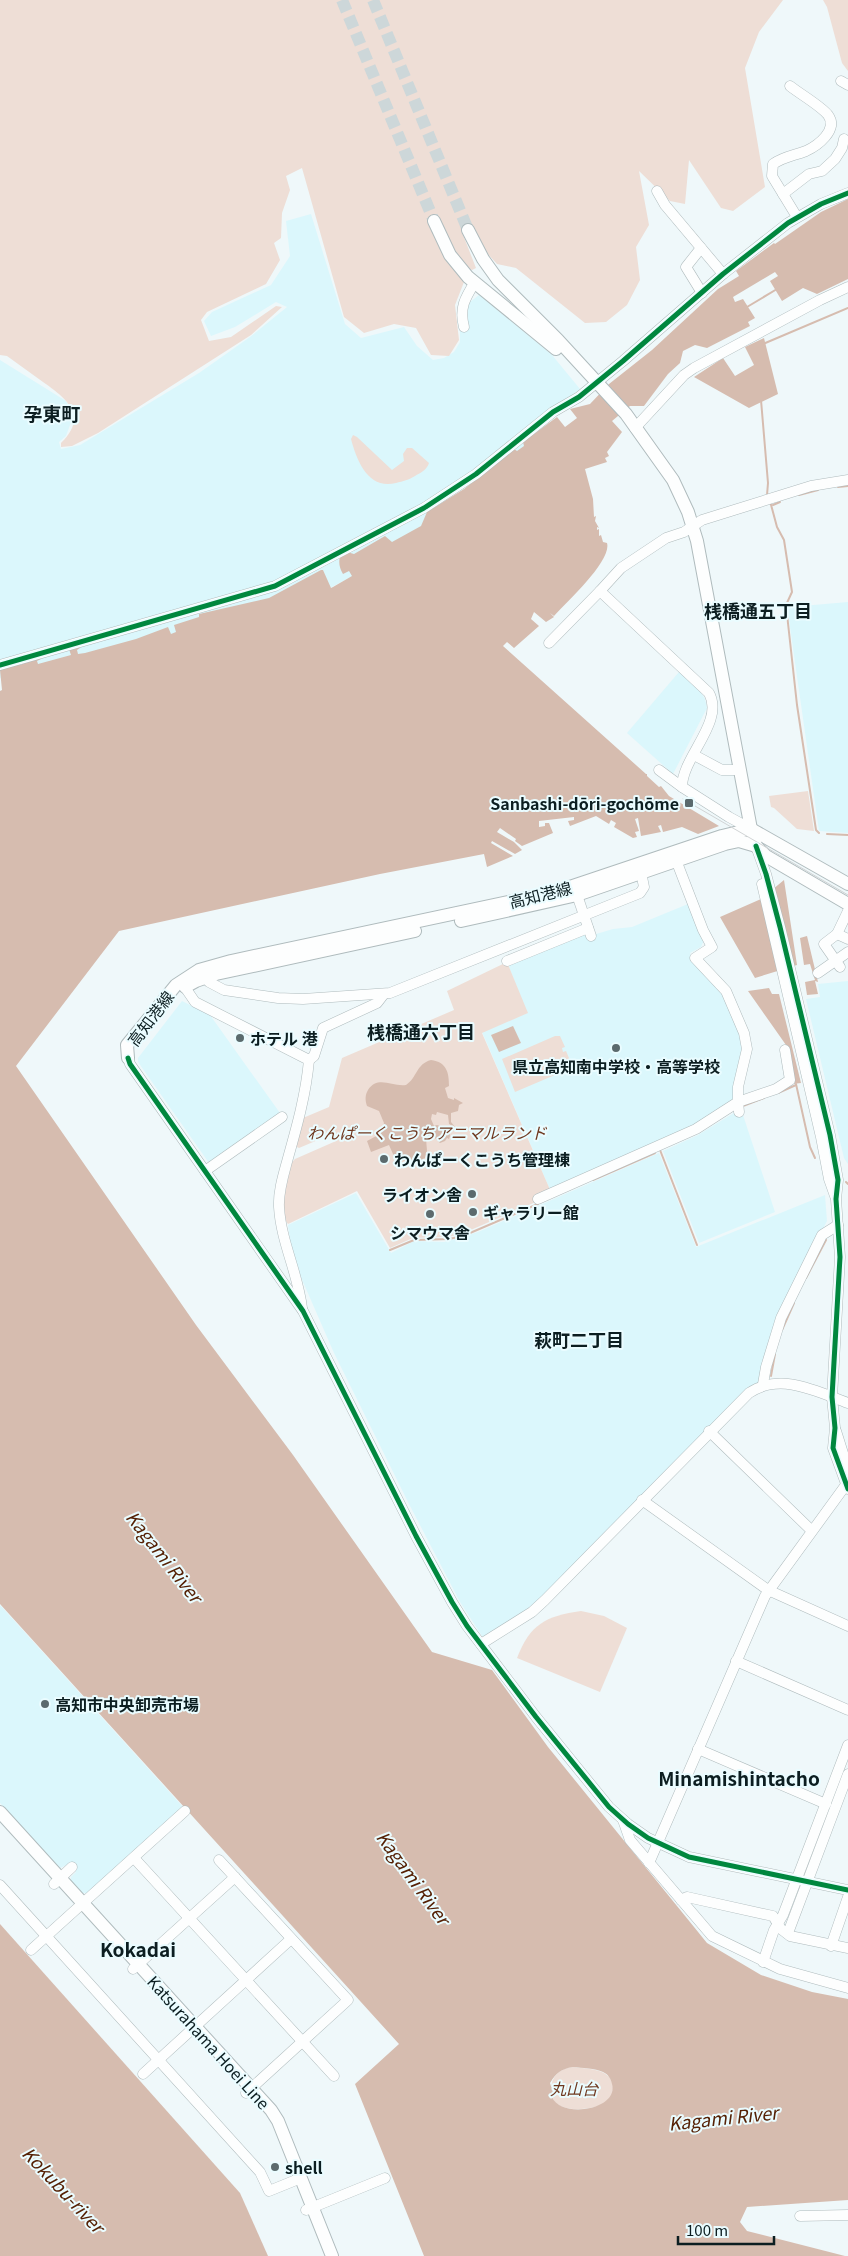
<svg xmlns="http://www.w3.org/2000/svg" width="848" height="2256" font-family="Georgia,'Noto Sans JP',serif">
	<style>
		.built { fill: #dbf7fc }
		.green { fill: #eeded6 }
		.water { fill: #d6bcaf; fill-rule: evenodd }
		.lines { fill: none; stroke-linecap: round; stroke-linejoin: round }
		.stream { stroke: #d6bcaf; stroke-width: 2 }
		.major-tunnel { stroke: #cdd7d9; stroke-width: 12; stroke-dasharray: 12 6; stroke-linecap: butt }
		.minor-casing { stroke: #afbbbd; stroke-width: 11 }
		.major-casing { stroke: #afbbbd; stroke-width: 14 }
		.minor { stroke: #fdfefe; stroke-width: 10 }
		.major { stroke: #fdfefe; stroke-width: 12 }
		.tram { stroke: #d1d4d5; stroke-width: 1 }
		.cycleway-casing { stroke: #eafcff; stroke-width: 8 }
		.cycleway { stroke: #00873e; stroke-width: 5 }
		.poi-dot { fill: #5b6a6d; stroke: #eafcff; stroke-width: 2 }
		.labels { text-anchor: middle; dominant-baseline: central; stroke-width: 4; stroke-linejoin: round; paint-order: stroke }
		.poi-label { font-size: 16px; font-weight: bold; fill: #0c1e21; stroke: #eafcff; text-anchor: start }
		.street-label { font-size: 16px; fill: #0c1e21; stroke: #eafcff }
		.park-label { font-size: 16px; font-style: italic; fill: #6f381f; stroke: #eafcff }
		.neighbourhood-label { font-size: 18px; font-weight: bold; fill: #0c1e21; stroke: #eafcff }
		.water-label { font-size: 18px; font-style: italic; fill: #552105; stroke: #eafcff }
		.quarter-label { font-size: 19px; font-weight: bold; fill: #0c1e21; stroke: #eafcff }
	</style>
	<rect width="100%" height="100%" fill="#eff8fa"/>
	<!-- built -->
	<g class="built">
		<polygon points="311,214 345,324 361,338 404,327 417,346 433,360 444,358 454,352 460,342 460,327 469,327 467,319 468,307 470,302 479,295 552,355 580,389 545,416 550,435 480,487 469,474 441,495 422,531 411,545 332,587 330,588 323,570 183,645 0,678 0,360 66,401 71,409 73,417 66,436 59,442 61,449 80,445 199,373 250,337 287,307 276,302 235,327 211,336 204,321 212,312 271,285 290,256 286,221"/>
		<polygon points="848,602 848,833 819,831 788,613 790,607"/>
		<polygon points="679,672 700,691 705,699 707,708 673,774 627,733"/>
		<polygon points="688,904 704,940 701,947 690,953 693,962 717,984 743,1041 735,1102 695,1128 551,1192 482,1032 527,1013 507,962 584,931 586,937 613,929 632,927"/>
		<polygon points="848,981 848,1164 844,1158 806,999 820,997 818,984"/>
		<polygon points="182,1001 210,1015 280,1113 209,1163 138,1062 138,1058"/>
		<polygon points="737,1111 742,1112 775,1212 699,1243 663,1151 698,1135"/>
		<polygon points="659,1153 696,1247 825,1195 827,1221 792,1290 761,1382 746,1390 531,1608 486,1637 482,1636 460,1602 409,1504 334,1353 300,1275 290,1241 288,1225 356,1193 391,1253 414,1241 444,1242 478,1232"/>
		<polygon points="0,1605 183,1807 89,1893 83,1893 71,1881 71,1877 76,1872 69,1864 60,1868 0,1803"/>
	</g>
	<!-- green -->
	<g class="green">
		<path d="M0,0H783L759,32L745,68L765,187L733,211L721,208L689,160L685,204L670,201L639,171L649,225L636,247L640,280L627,305L606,322L585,323L516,268L497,264L486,252L473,228L462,232L476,268L472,270L468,268L441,249L454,270L464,282L455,305L459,340L449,356L431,355L416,328L394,324L364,333L344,317L302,168L286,176L290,190L282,213L281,238L274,243L280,260L266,284L207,312L201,320L209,341L231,337L276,306L282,307L251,335L98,433L72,446L61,447V443C89,416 66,398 43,382C31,373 19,365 7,356L0,355Z"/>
		<polygon points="823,0 848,0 848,71 842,63 827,7"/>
		<path d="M353,435L357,437L392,470L404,461L403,454L407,448H412L429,463C427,470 420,473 415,476C409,480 403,481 396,483C369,490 357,462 351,439Z"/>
		<polygon points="808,791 814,831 797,829 774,808 771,807 769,796"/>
		<path d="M507,962L528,1013L482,1033L551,1192L538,1201L459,1235L447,1237L413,1238L390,1248L357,1191L288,1224C279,1214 285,1167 295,1159L336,1141L332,1134L299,1148L295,1146L303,1118L329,1107L342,1058L454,1010L447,991Z"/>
		<polygon points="555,1036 560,1036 565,1047 562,1048 563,1052 566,1051 572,1065 568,1067 569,1069 515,1092 502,1059"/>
		<path d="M581,1611L604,1616L627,1628L600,1692L517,1658C530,1624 546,1616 581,1611Z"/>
		<path d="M573,2067C587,2069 613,2068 613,2088C613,2093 611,2098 607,2102C595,2110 556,2115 552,2096C549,2080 556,2069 573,2067Z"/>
	</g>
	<!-- water -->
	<g class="water">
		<path d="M848,199V279L817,294L803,288L782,301L770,281L778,276L775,272L733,297L735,302L743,299L755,318L748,322L750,326L707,348L695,345L683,351L680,363L668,374L644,406H630L612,421L622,432L607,452L609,456L605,458L607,462L585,469L593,499L594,517L596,516L595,521L599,528L597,527V530L599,529V536L601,535L603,542L607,543C612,560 570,599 554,616L550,613L554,617L546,622L534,612L531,619L539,626L514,648L507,642L503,646L646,774H647V776L659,787L661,786L669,796L719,826L698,834L682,827L663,832L661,825L658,826L661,832L641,836L638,818L635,819L639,831L635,832L637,837L633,838L614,827L616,823L611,820L609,824L596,816L570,826L568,821L574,820V817L539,821V827L545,826V823H549L553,833L522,846L515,841L516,839L500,828L497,832L514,842L522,850L515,854L492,841L491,843L513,856L487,867L484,854L380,874L119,931L16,1066L196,1325L293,1455L432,1652L492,1670L548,1747L707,1943L761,1975L812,1992L848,1999V2200L747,2207L740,2222L747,2231L845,2256H424L355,2084L399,2044L0,1604V691L2,690L0,670L20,663L22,665L21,662L40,656L41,659L37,661L38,664L71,655L69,649L79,646L80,648L77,650L78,654L85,653L136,639L168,627L171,634L176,632L174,625L199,617V614L269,598L321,570H323L331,588L333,587L352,576L349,571L343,574C339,567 338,561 341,554L347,552L354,554L385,536L392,542L421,526L427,512L464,489L514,449L517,451L524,446L523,442L557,417L565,427L577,418L570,409L590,404L609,384L652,350L718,289L739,276L736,271L774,243L775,244L821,212ZM573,2067C582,2068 595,2068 603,2072C608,2074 611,2079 612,2084C619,2110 561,2119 552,2097L554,2096L550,2083C556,2073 561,2069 573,2067Z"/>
		<polygon points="764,338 778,394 749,408 694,377 723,358 735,376 754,365 745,347"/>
		<polygon points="784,880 797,965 755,978 720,917 761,899"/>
		<polygon points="807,936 818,982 815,981 818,994 807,995 805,982 815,980 810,964 804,965 800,938"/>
		<polygon points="769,988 772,994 779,994 801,1083 793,1084 786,1045 748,991"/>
		<polygon points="513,1026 521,1043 499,1052 491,1035"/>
		<path d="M431,1060C447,1062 449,1073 449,1086L445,1088L448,1098L454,1100V1098L463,1103L459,1105L458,1111L451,1113V1122L455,1127L449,1124L448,1115L437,1112L436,1115L432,1114L431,1119L434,1126L437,1125L448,1129L450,1136L449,1139L447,1138L445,1141L440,1143L434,1137L427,1136C424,1147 433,1156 418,1163L406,1160L397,1163L389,1145L371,1152L367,1141L380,1134L384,1123L379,1111L367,1106C365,1100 365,1095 368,1090C378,1075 392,1087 406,1085C417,1078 416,1064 431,1060Z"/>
		<polygon points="0,1924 240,2193 268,2256 0,2256"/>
	</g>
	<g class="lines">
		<!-- stream -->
		<g class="stream">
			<polyline points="747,307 777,289"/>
			<polyline points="763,344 848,308"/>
			<polyline points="761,400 768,483 767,495"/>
			<polyline points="838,487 848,486"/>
			<polyline points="799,495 818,490"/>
			<polyline points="770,501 777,527 784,540 792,592 786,605 797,705 816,830 819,833"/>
			<polyline points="773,505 780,502"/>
			<polyline points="827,834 848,835"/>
			<polyline points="796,1084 810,1147 815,1158"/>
			<polyline points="778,1093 796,1085"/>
			<polyline points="743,1106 764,1098"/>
			<polyline points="660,1150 697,1245"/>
			<polyline points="593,1180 655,1153"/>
			<polyline points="846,1182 848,1184"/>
			<polyline points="390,1250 414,1240 449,1239 463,1236 538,1204"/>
			<polyline points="806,1278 826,1240"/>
			<polyline points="782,1330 794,1303"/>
			<polyline points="771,1376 775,1354"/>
		</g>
		<!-- major-tunnel -->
		<g class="major-tunnel">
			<polyline points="342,0 434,221"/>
			<polyline points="373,0 468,230"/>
		</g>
		<!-- minor casing -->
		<g class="minor-casing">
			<g id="minor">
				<polyline points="841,81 848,85"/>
				<path d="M790,86C800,94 821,106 828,115C839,130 817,146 806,151C793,156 785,156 773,164L772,176L797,217"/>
				<polyline points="657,191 665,205 723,274"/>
				<polyline points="783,194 809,174 822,171 835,159 842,148 844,139"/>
				<polyline points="701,248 686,267 702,293"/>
				<path d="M464,327C459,308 465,298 475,282"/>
				<polyline points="635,428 684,375 694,368 820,300 848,287"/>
				<polyline points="549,643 600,591"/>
				<polyline points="0,665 275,586 424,508 476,474 553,412 579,397 623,361 723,274 788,223 821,204 848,193"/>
				<polyline points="694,755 722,770 739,770"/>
				<polyline points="659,770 682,787"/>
				<path d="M751,829L729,817L682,787C682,757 725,722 709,693L600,591L621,568L666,538L684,532L702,520L811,486L848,480"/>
				<polyline points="757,849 766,874 780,927 830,1135 838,1180 836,1199 840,1257 832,1397 835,1428 833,1448 848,1489"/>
				<polyline points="762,884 821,1137 829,1179 835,1196"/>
				<polyline points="575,889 591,936"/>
				<polyline points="837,934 848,939"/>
				<polyline points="507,961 588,928"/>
				<polyline points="840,967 824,944 837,934 848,911"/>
				<polyline points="202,973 209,982 224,990 278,998 303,999 390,993 640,893 644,887 641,872"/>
				<polyline points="818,973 848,952"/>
				<path d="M182,983L195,1002L309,1060C306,1094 297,1126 288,1158C284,1173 278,1191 279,1207C281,1242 298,1273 302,1308"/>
				<polyline points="128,1058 130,1064 303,1311 416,1536 452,1602 467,1626 536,1717 609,1807 628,1824 648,1838 689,1857 848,1890"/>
				<polyline points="309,1060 314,1056 323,1028 377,1003 384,994"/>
				<polyline points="739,1112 738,1102 776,1089 790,1080 785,1050"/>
				<polyline points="205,1171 282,1117"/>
				<polyline points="538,1199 696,1129 738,1102 738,1087 747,1049 744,1033 726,991 695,958 712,947 703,930 676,860"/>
				<polyline points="763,1384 766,1367 781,1318 822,1235 838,1225"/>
				<polyline points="709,1431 811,1530"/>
				<polyline points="836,1431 848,1469"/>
				<polyline points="642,1500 768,1590 848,1626"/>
				<path d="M481,1644L532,1612L545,1600L749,1393C780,1372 816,1391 848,1403"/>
				<polyline points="736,1661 848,1710"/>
				<polyline points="698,1749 826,1804"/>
				<polyline points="623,1820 630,1840 712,1936 780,1969 848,1988"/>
				<polyline points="134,1858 334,2076"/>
				<polyline points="219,1860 348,2000 246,2093"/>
				<polyline points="649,1863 765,1596 848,1482"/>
				<polyline points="54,1884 72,1867"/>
				<polyline points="0,1885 260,2172 269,2191 301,2178"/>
				<polyline points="681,1900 687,1897 773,1916 781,1929 790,1936 848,1948"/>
				<polyline points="788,1933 848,1774"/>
				<polyline points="831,1946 848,1897"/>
				<polyline points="31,1950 185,1811"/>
				<polyline points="763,1962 774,1930 783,1915 848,1745"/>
				<polyline points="133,1969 235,1877"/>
				<polyline points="143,2074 291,1939"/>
				<polyline points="306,2210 385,2178"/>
				<polyline points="800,2216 848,2215"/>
			</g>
		</g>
		<!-- major casing -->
		<g class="major-casing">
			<g id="major">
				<polyline points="434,221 450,255 468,277 556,349"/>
				<polyline points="468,230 483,259 498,280 558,340 626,414 673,480 688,512 697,541 751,829 756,846 766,856 848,904"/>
				<polyline points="751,829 848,884"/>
				<polyline points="461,921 577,895 725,844 739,841 756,846"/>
				<polyline points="185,987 196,981 216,974 415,931"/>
				<polyline points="128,1058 127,1045 176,985 199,970 231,961 555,892 722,836 751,829"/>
				<polyline points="0,1812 271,2110 278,2121 332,2256"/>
			</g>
		</g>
		<!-- minor -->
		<use href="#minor" class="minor"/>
		<!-- major -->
		<use href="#major" class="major"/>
		<!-- tram -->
		<polyline class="tram" points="683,799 848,895"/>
		<!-- cycleway casing -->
		<g class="cycleway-casing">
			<g id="cycleway">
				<polyline points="0,665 275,586 424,508 476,474 553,412 579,397 623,361 723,274 788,223 821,204 848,193"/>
				<polyline points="756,846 766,874 780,927 830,1135 838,1180 836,1199 840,1257 832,1397 835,1428 833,1448 848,1489"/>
				<polyline points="128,1058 130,1064 303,1311 416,1536 452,1602 467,1626 536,1717 609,1807 628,1824 648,1838 689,1857 848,1890"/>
			</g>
		</g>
		<!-- cycleway -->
		<use href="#cycleway" class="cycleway"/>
	</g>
	<!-- markers -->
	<g class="poi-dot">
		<rect x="684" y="798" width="10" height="10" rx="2.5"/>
		<circle cx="240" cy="1038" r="5"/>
		<circle cx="616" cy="1048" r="5"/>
		<circle cx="384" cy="1159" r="5"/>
		<circle cx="472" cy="1194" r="5"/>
		<circle cx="473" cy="1212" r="5"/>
		<circle cx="430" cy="1214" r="5"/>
		<circle cx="45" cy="1704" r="5"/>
		<circle cx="275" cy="2167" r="5"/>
	</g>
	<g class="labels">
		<!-- poi labels -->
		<g class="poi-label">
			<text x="679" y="803" text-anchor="end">Sanbashi-dōri-gochōme</text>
			<text x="250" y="1038">ホテル 港</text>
			<text x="616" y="1066" text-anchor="middle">県立高知南中学校・高等学校</text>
			<text x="394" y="1159">わんぱーくこうち管理棟</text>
			<text x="462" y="1194" text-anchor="end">ライオン舎</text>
			<text x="483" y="1212">ギャラリー館</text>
			<text x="430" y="1232" text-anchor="middle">シマウマ舎</text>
			<text x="55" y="1704">高知市中央卸売市場</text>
			<text x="285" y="2167">shell</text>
		</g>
		<!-- street labels -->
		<g class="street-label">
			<text transform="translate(540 894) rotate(-14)">高知港線</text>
			<text transform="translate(150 1018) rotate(-53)">高知港線</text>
			<text transform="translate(209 2042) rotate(48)">Katsurahama Hoei Line</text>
		</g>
		<!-- park labels -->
		<g class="park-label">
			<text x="427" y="1132">わんぱーくこうちアニマルランド</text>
			<text x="574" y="2088">丸山台</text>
		</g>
		<!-- neighbourhood labels -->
		<g class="neighbourhood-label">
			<text x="758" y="610">桟橋通五丁目</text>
			<text x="421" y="1031">桟橋通六丁目</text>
			<text x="579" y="1339">萩町二丁目</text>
		</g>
		<!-- water labels -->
		<g class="water-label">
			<text transform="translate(165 1556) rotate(52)">Kagami River</text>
			<text transform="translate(414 1877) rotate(54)">Kagami River</text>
			<text transform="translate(723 2117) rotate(-6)">Kagami River</text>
			<text transform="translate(64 2189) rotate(47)">Kokubu-river</text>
		</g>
		<!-- quarter labels -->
		<g class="quarter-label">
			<text x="52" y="412">孕東町</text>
			<text x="739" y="1777">Minamishintacho</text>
			<text x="138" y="1948">Kokadai</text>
		</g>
	</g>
	<!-- scale -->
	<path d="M678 2236v8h96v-8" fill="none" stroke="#0c1e21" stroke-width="2.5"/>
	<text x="686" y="2236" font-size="15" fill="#0c1e21" stroke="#eafcff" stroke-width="4" paint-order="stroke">100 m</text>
</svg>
